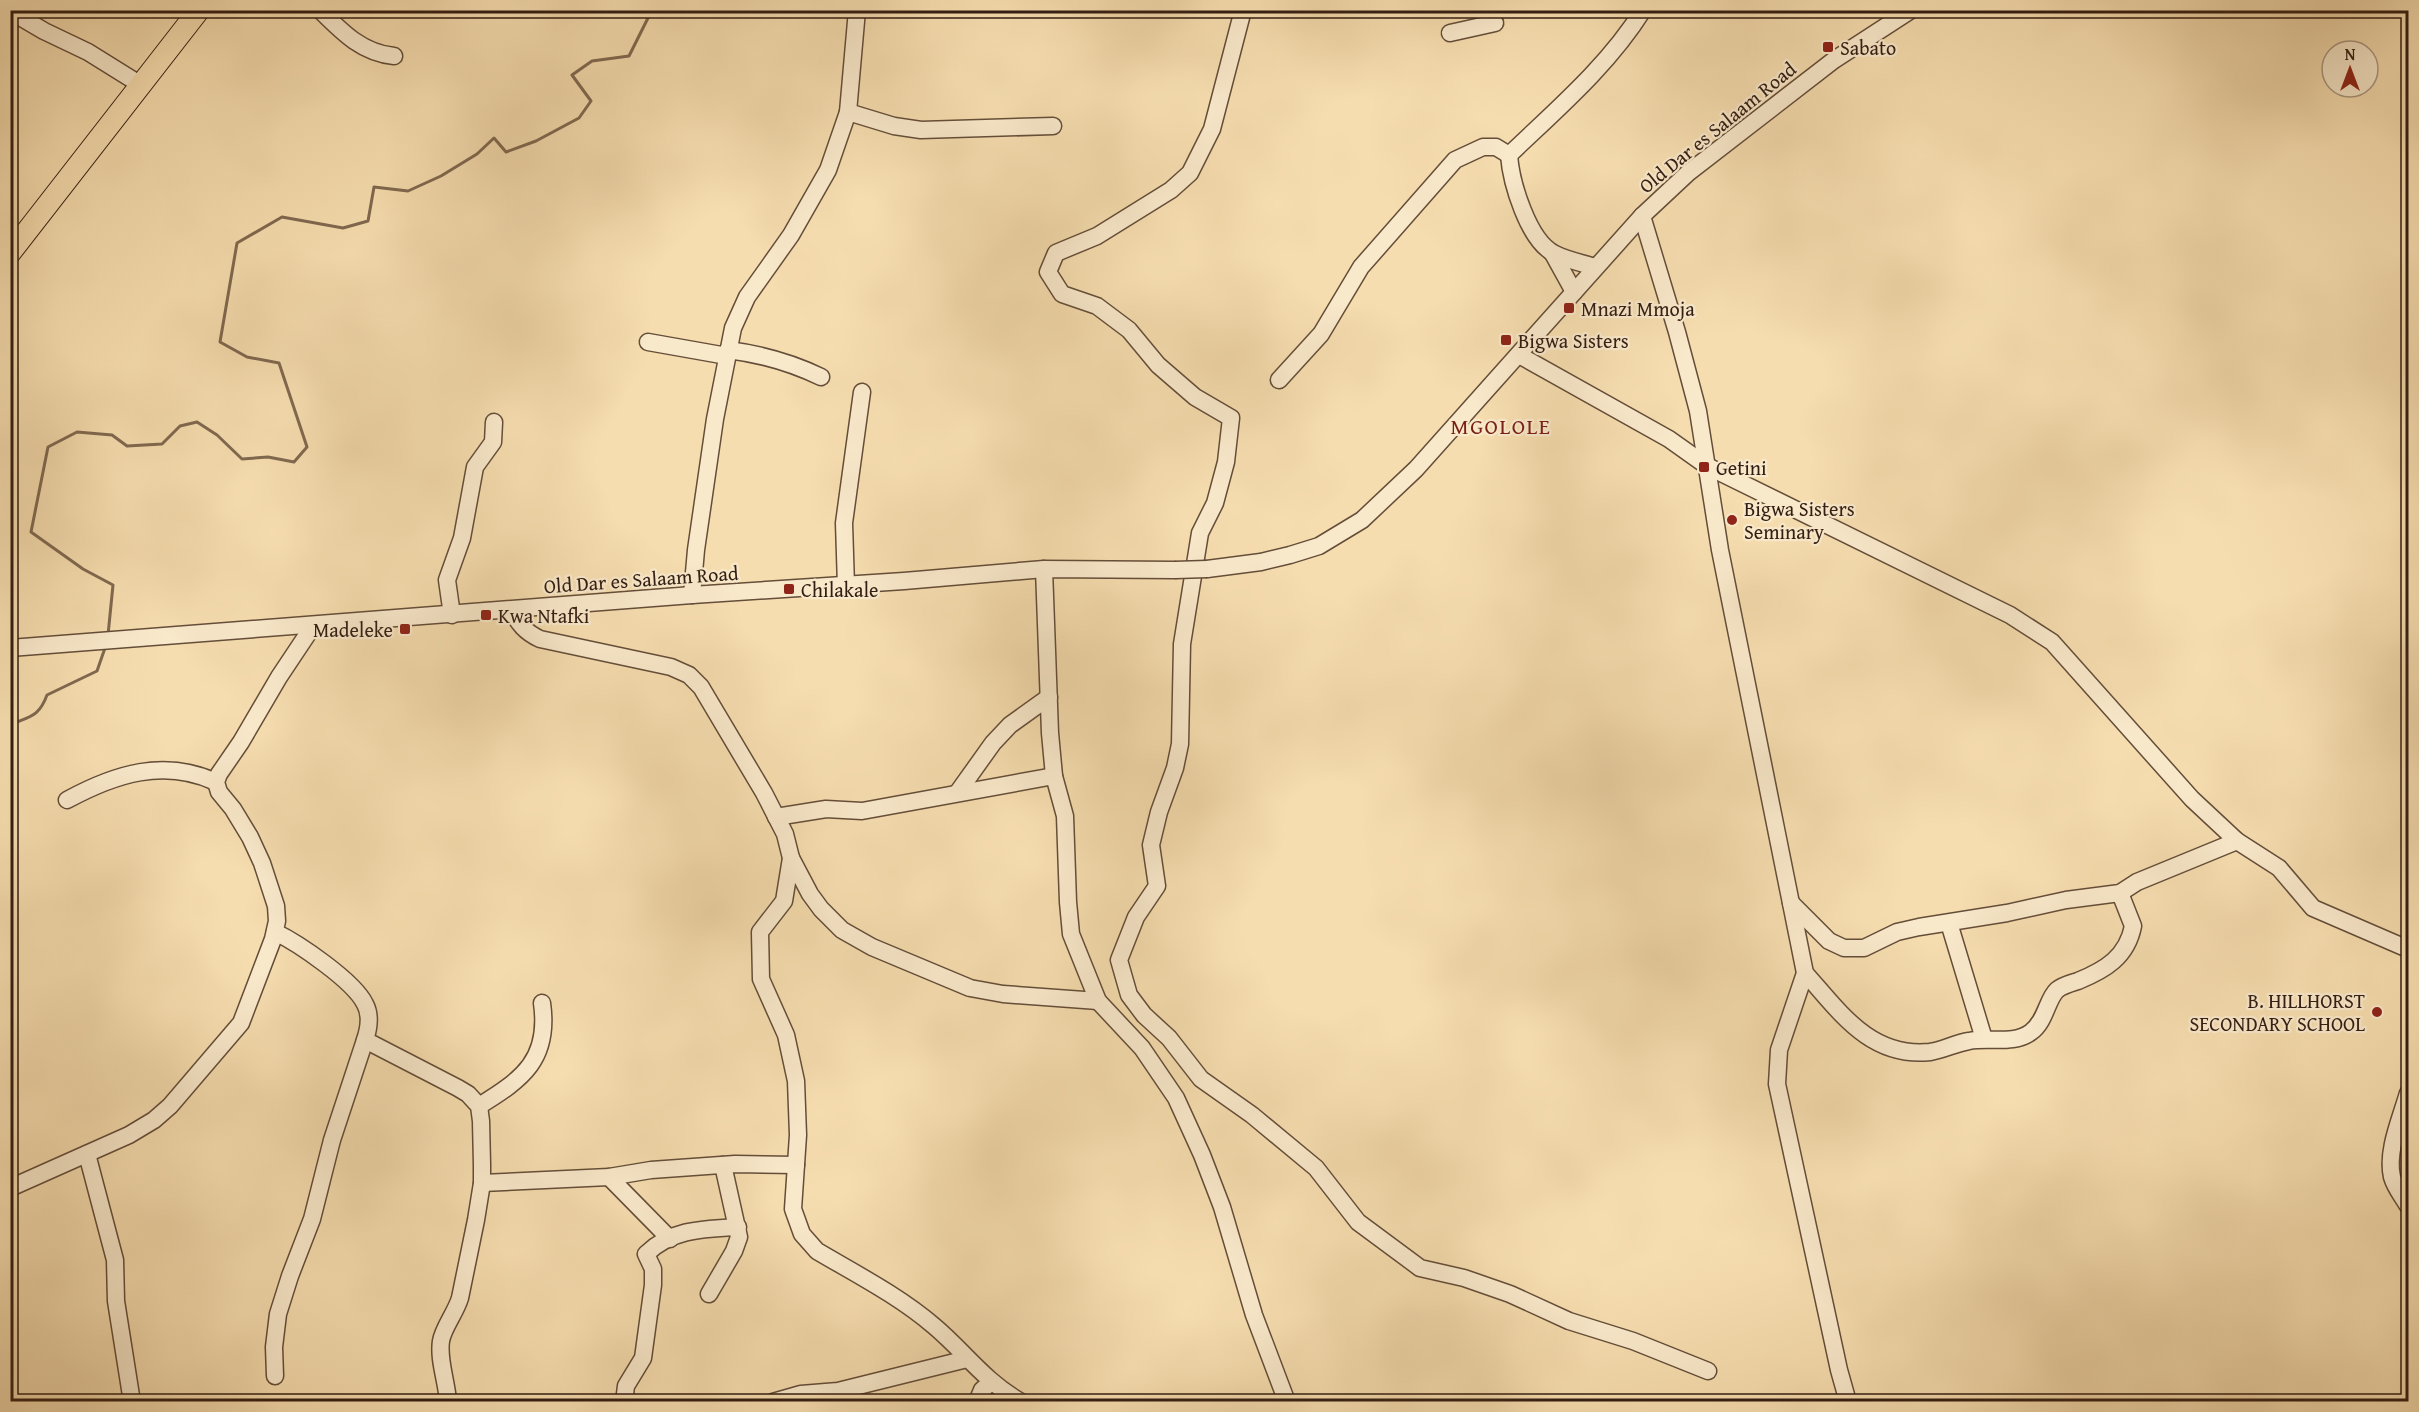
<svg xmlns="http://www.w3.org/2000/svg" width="2419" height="1412" font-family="'Gentium Book Plus',serif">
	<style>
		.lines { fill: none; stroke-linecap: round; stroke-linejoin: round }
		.stream { stroke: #806950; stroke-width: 3 }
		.minor-casing { stroke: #644d39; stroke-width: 19 }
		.major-casing { stroke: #331d12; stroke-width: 23 }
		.minor { stroke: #f9e9cb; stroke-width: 16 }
		.major { stroke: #f6ddaf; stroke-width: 21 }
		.minor-bridge-casing { stroke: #644d39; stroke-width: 19; stroke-linecap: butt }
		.minor-bridge { stroke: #f9e9cb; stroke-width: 16 }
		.poi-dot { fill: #8f2418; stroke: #f9e9cb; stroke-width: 2 }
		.labels { text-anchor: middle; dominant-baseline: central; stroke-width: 4.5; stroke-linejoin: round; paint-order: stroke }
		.poi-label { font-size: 20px; fill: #331d12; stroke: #f9e9cb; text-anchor: start }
		.street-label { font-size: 20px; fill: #331d12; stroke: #f9e9cb }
		.quarter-label { font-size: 22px; letter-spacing: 1.5px; fill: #7a1f14; stroke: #f9e9cb }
	</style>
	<rect width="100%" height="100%" fill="#f6ddaf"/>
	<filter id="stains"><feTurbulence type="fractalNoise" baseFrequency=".00333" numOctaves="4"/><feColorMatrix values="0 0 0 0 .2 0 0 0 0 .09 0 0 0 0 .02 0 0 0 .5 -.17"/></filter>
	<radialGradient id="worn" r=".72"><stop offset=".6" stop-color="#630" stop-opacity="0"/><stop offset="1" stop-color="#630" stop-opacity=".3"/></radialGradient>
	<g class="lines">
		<!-- stream -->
		<g class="stream">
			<polyline points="108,635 113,585 83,569 31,532 48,447 77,432 112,435 127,446 162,444 180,426 197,422 217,435 242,459 268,457 294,462 307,447 279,363 247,357 220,342 237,243 282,217 343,228 368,221 374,187 408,191 441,176 477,154 494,138 506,152 536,141 579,118 591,101 572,75 592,61 629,56 652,10"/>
			<path d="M10,725C30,716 39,717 47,695L97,671L105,648"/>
		</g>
		<!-- minor casing -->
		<g class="minor-casing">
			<g id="minor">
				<path d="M320,10C342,32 362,53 394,56"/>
				<polyline points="1243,10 1212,129 1190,173 1171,190 1097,236 1056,253 1048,272 1062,294 1097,306 1129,330 1158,365 1195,397 1231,418 1226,462 1215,503 1200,533 1182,644 1180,744 1175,768 1159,812 1151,845 1157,886 1136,917 1119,960 1129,995 1144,1015 1169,1038 1201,1079 1252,1115 1316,1168 1358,1222 1420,1268 1464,1278 1510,1294 1569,1321 1633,1341 1708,1371"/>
				<polyline points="10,11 44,31 88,52 141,85"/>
				<polyline points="1450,33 1495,23"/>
				<polyline points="848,112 894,126 921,130 1053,126"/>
				<path d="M1509,155C1556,110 1608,66 1643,10"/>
				<path d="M1509,155C1511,182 1528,241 1555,254C1567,260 1582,263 1595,267"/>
				<polyline points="1642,216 1677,332 1698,411 1720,550 1805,973 1779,1050 1777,1084 1839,1370 1848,1402"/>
				<polyline points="1553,254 1574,292"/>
				<polyline points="648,342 727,356"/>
				<path d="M728,350C760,354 792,363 821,377"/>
				<polyline points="1519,355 1669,439 1707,466 2010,615 2052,642 2192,799 2237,841 2279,868 2313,908 2408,949"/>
				<polyline points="1279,380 1321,334 1361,267 1455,160 1483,147 1496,147 1509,155"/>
				<polyline points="1044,569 1050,733 1054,776 1065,816 1068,902 1071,934 1098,1001 1142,1048 1176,1098 1202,1155 1222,1207 1254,1315 1287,1402"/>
				<polyline points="1207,569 1261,562 1290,555 1319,546 1362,520 1416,469 1642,216 1688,173 1834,60 1911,10"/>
				<polyline points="846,586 844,523 862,392"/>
				<polyline points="692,595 696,550 715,419 733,328 747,297 791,235 828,170 848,112 857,10"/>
				<path d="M511,610C519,624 525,632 540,639L671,667L689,675L701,687L764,793L785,834L791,858L784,901L760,932L761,979L786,1035L796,1081L798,1135L793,1209L802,1234L817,1251C856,1274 899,1296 934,1326C965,1352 983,1380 1021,1402"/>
				<polyline points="452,615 447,580 462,538 475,467 493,442 494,422"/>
				<polyline points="10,648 692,595 904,581 1044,569 1175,570"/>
				<polyline points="958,792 993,743 1010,725 1049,697"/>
				<path d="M67,800C115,774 164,758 216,782"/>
				<polyline points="776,817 826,809 862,811 1054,776"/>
				<polyline points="791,858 810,894 821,909 842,930 872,947 970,988 1003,994 1098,1001"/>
				<polyline points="1791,903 1829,941 1844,948 1864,948 1897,932 1919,927 2007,913 2066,900 2120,893 2137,882 2237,841"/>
				<polyline points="1949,923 1984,1039"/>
				<path d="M275,932C298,943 354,981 365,1004C371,1015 369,1028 365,1040L458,1088L468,1094L479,1106L481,1121L482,1165V1183L476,1220L460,1298C456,1312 443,1328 441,1341C438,1360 447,1382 448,1402"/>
				<path d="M1805,973C1840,1012 1870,1058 1930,1052C1943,1050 1956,1043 1969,1041C1989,1037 2014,1045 2031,1032C2046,1021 2047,999 2057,990C2063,985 2072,983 2078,981C2105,970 2127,957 2133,926L2120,893"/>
				<path d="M2408,1093C2401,1118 2386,1151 2392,1177C2395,1188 2403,1197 2408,1206"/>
				<path d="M479,1106C523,1079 550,1059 542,1003"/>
				<polyline points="87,1154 115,1260 116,1301 132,1402"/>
				<polyline points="609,1177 670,1239"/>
				<polyline points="482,1183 609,1177 651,1170 735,1164 796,1165"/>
				<polyline points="10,1188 129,1135 154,1120 170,1106 241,1023 273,939 277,921 276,906 262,863 250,837 233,809 219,792 216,782 219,774 241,742 279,677 313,626"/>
				<polyline points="709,1294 734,1251 739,1237 723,1165"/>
				<polyline points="275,1376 274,1347 278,1314 290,1276 312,1219 332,1140 365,1040"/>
				<path d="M624,1402L626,1386L643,1358L653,1285V1269L646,1254C672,1229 703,1229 738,1227"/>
				<polyline points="773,1402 801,1394 838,1391 967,1359"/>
				<polyline points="977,1402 982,1390 990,1383"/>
				<polyline points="2405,1402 2408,1400"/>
			</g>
		</g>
		<!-- major casing -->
		<g class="major-casing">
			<polyline id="major" points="10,253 199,10"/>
		</g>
		<!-- minor -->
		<use href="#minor" class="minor"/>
		<!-- major -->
		<use href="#major" class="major"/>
		<!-- minor-bridge casing -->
		<g class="minor-bridge-casing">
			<polyline id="minor-bridge" points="1175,570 1207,569"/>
		</g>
		<!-- minor-bridge -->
		<use href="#minor-bridge" class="minor-bridge"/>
	</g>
	<!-- markers -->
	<g class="poi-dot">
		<rect x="1822" y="41" width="12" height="12" rx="3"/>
		<rect x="1563" y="302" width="12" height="12" rx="3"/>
		<rect x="1500" y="334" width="12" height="12" rx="3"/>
		<rect x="1698" y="461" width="12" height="12" rx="3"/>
		<circle cx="1732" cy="520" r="6"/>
		<rect x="783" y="583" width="12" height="12" rx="3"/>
		<rect x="480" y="609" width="12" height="12" rx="3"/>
		<rect x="399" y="623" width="12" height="12" rx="3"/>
		<circle cx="2377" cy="1012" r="6"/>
	</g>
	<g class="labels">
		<!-- poi labels -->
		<g class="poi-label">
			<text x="1840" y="47">Sabato</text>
			<text x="1581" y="308">Mnazi Mmoja</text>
			<text x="1518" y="340">Bigwa Sisters</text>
			<text x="1716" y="467">Getini</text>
			<text x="1744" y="508">Bigwa Sisters<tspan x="1744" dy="23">Seminary</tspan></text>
			<text x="801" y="589">Chilakale</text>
			<text x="498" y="615">Kwa Ntafki</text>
			<text x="393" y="629" text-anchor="end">Madeleke</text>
			<text x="2365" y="1000" text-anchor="end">B. HILLHORST<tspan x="2365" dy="23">SECONDARY SCHOOL</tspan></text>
		</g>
		<!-- street labels -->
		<g class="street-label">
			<text transform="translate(1717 127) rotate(-39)">Old Dar es Salaam Road</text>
			<text transform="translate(641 579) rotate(-4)">Old Dar es Salaam Road</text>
		</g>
		<!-- quarter labels -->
		<g class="quarter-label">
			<text x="1501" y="426">MGOLOLE</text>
		</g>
	</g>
	<!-- margin -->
	<rect width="2419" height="1412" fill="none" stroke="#f6ddaf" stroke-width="36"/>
	<rect x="12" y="12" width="2395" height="1388" fill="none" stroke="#331d12" stroke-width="3"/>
	<rect x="18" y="18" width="2383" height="1376" fill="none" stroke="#331d12" stroke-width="1.5"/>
	<!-- north arrow -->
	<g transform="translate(2350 69)"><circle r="28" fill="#f9e9cb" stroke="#aa9781" stroke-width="1.5"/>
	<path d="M0-4.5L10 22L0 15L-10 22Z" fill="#8f2418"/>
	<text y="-9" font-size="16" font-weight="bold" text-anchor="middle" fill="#331d12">N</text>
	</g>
	<rect width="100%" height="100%" filter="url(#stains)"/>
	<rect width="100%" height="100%" fill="url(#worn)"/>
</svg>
